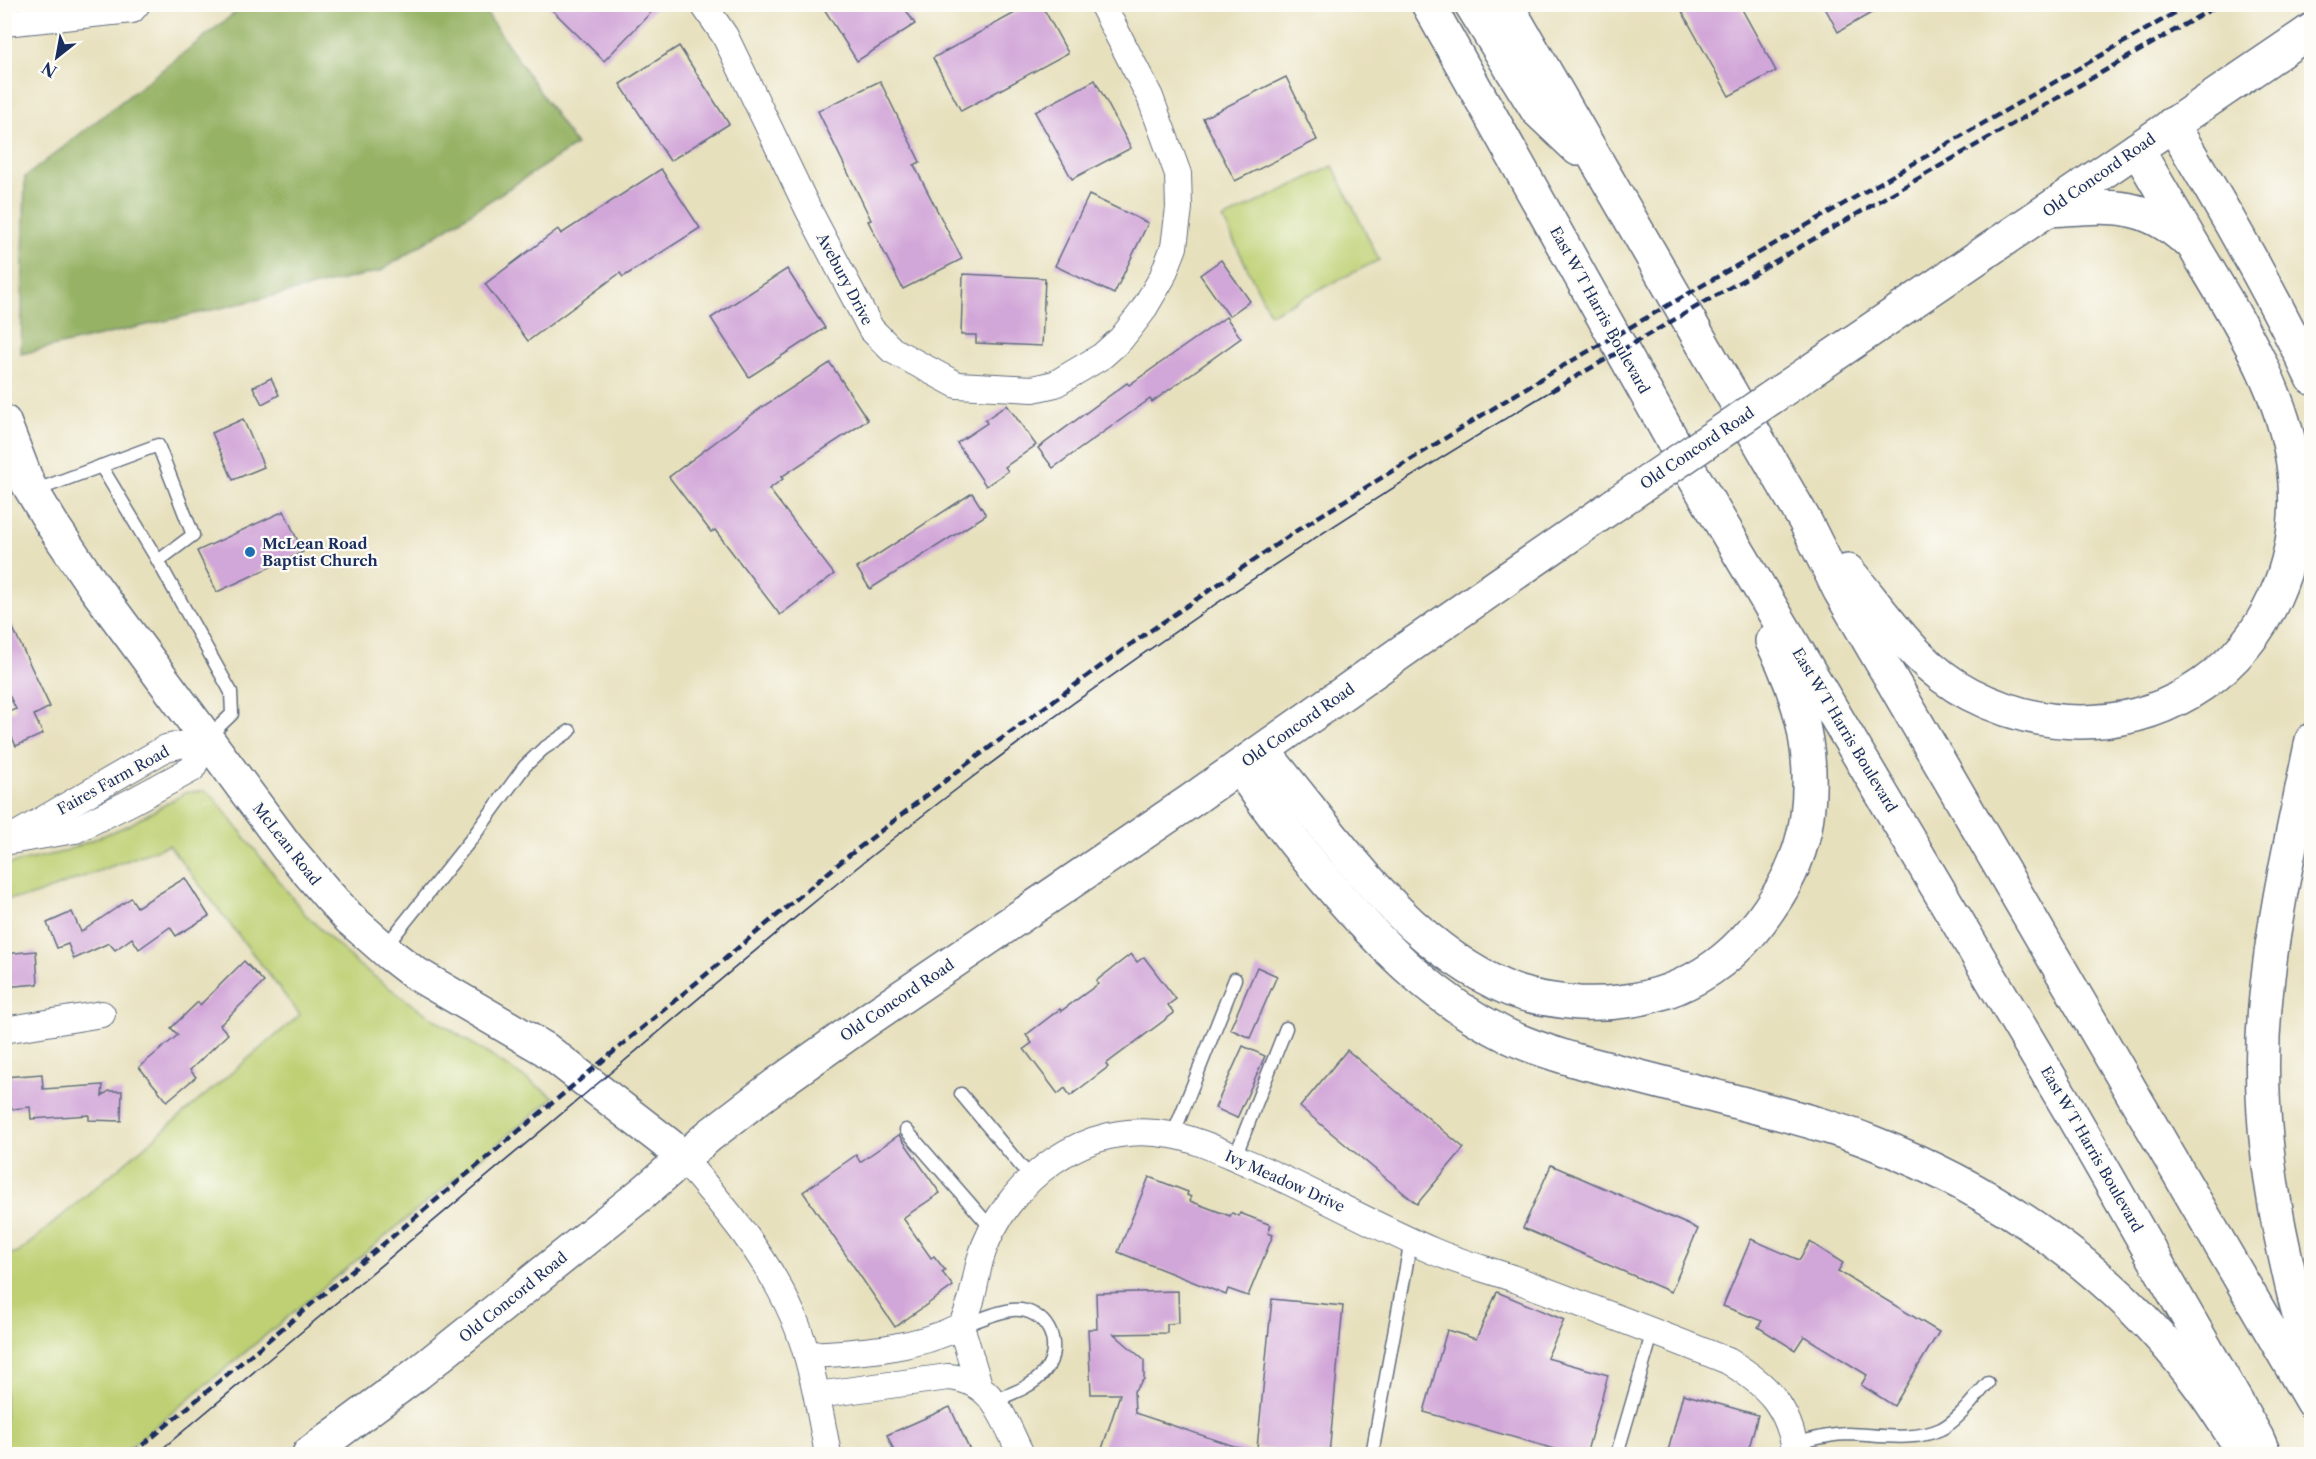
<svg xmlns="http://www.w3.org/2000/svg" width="2316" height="1459" font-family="'Libre Caslon Text',serif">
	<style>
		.green { fill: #bed073; stroke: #6c8068; stroke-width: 1.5 }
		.forest { fill: #96b265; stroke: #587062; stroke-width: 1.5 }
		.building { fill: #d1a6d8 }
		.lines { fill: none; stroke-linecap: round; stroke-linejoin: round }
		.lane-casing { stroke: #626d7f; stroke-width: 15 }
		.street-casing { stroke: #626d7f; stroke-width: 28 }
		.secondary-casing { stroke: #626d7f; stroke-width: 36 }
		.primary-casing { stroke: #626d7f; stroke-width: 36 }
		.lane { stroke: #fff; stroke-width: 12 }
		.street { stroke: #fff; stroke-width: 26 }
		.secondary { stroke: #fff; stroke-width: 33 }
		.primary { stroke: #fff; stroke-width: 33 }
		.tram { stroke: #1b2f5e; stroke-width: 1.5 }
		.rail { stroke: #1b2f5e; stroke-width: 4.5; stroke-dasharray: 9 4.5; stroke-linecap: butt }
		.secondary-bridge-casing { stroke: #626d7f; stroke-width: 36; stroke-linecap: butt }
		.secondary-bridge { stroke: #fff; stroke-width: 33 }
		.poi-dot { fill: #1f6fb2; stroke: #fdfcf7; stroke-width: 2 }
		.labels { text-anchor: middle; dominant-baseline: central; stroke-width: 4.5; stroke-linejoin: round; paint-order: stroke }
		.street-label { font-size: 15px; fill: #1b2f5e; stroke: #fdfcf7 }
		.poi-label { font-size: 15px; font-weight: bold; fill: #1b2f5e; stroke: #fdfcf7; text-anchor: start }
	</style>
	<rect width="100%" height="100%" fill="#fdfcf7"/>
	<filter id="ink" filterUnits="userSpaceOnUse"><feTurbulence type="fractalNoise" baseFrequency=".0167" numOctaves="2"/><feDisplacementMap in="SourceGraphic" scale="12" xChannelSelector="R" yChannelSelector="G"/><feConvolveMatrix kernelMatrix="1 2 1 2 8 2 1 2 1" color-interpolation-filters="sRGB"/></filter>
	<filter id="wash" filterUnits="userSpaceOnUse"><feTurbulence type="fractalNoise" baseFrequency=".008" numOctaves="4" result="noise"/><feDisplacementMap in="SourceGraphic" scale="24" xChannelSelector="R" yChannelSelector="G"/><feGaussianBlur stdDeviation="1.35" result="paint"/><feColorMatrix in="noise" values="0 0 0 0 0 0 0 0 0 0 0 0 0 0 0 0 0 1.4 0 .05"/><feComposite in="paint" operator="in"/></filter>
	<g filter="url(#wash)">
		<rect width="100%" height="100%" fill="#e7e0bd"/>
		<!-- green -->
		<g class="green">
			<polygon points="1333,166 1379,260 1270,314 1223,219"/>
			<polygon points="204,791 212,795 305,914 356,963 414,1006 554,1097 122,1454 5,1454 5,1254 18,1253 300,1015 169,845 29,897 5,899 5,865 63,852 129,825 187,792"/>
		</g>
		<!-- forest -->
		<polygon class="forest" points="245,5 481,5 576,145 381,271 21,354 25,177"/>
		<g id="blocks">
			<!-- building -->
			<g class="building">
				<polygon points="546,4 659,4 604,61"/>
				<polygon points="821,4 902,4 915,24 857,61"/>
				<polygon points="1031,4 1041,4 1068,53 961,111 933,58"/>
				<polygon points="1678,4 1739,4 1776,71 1729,96"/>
				<polygon points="1823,4 1887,4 1838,32"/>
				<polygon points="679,46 729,124 670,161 620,84"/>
				<polygon points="1286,77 1317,140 1235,181 1203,118"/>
				<polygon points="1095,80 1131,148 1072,179 1035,112"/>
				<polygon points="880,81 920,162 914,165 962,259 903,289 868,221 871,220 818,111"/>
				<polygon points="661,169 700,228 623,277 620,273 528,341 485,284 558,229 561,234"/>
				<polygon points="1089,195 1148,223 1114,294 1055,266"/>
				<polygon points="1221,260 1250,301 1229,316 1200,275"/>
				<polygon points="787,269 825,328 749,377 711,318"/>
				<polygon points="963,274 1045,278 1042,346 976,343 976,335 961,335"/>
				<polygon points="1226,317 1241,338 1152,402 1150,399 1053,468 1038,448 1127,383 1129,385"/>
				<polygon points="830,363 868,420 781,477 783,479 769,489 834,574 780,615 715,530 711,532 669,477 762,407"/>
				<polygon points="271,378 279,395 262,404 253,387"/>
				<polygon points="1007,405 1036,445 1005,467 1008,471 986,486 957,443 987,423 985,420"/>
				<polygon points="243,419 264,467 233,480 212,433"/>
				<polygon points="972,493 986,515 870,589 857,568"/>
				<polygon points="284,511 303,552 217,592 197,551"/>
				<polygon points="4,609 50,707 34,715 43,734 16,746 4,720 4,714 16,709 4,685"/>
				<polygon points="185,878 209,916 176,936 170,927 139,949 132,938 115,950 109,943 74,959 68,944 57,948 47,923 72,912 81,932 131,898 137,907"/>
				<polygon points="36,951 38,984 4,987 4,954"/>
				<polygon points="1131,954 1137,962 1144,957 1176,999 1168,1005 1174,1013 1106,1064 1108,1067 1070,1096 1065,1088 1058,1094 1024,1049 1032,1043 1026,1035 1060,1009 1061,1011 1098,984 1096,981"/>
				<polygon points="244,961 264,982 220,1025 228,1034 190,1070 196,1077 167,1101 139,1067 178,1035 171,1028 198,1002 200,1005"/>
				<polygon points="1257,967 1277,976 1250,1038 1230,1029"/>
				<polygon points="1243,1046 1265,1056 1237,1118 1215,1108"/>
				<polygon points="1347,1050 1464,1148 1417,1204 1300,1107"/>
				<polygon points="42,1074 43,1089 103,1085 102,1096 109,1091 122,1091 121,1121 89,1120 89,1115 31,1119 30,1107 4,1110 4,1077"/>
				<polygon points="899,1135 940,1193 903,1218 931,1258 934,1256 945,1270 942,1272 953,1286 895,1327 803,1192 856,1155 860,1162"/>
				<polygon points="1551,1165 1698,1229 1671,1292 1523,1228"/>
				<polygon points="1149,1177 1188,1192 1187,1195 1191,1197 1190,1201 1230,1216 1232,1213 1239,1216 1240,1213 1271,1225 1268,1233 1273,1235 1248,1296 1228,1289 1226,1295 1118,1252"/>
				<polygon points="1751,1239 1799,1260 1810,1242 1843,1263 1838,1271 1939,1332 1894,1406 1861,1385 1867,1375 1804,1336 1795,1350 1758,1327 1762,1321 1723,1306"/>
				<polygon points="1178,1291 1179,1323 1167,1324 1167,1333 1114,1334 1144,1360 1144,1379 1134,1391 1135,1413 1249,1451 1248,1455 1100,1455 1120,1394 1091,1394 1088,1329 1097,1329 1096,1293"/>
				<polygon points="1497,1292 1564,1320 1547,1358 1608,1375 1586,1455 1576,1455 1424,1412 1447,1330 1476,1339"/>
				<polygon points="1272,1299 1343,1306 1329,1455 1257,1448"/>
				<polygon points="1683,1394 1758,1415 1747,1455 1667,1455"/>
				<polygon points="950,1407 972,1455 896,1455 887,1435"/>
			</g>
		</g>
	</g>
	<g filter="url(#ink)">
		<use href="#blocks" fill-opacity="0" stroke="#626d7f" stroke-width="1.5"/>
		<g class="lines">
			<!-- lane casing -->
			<g class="lane-casing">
				<g id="lane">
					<polyline points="101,466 158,561 231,692 232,714 207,738"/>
					<polyline points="34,491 158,445 193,535 158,561"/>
					<polyline points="385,947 473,837 525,766 543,749 570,731"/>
					<polyline points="961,1094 1031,1178"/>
					<polyline points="906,1130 993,1230"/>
					<polyline points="1173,1135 1235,979"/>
					<polyline points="1235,1157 1286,1028"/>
					<path d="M963,1326C979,1320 996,1312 1012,1310C1046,1307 1065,1344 1045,1371C1033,1387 1010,1394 993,1401"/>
					<path d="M1794,1444C1812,1439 1831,1434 1849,1434C1879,1435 1913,1442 1941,1429C1959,1420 1974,1398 1988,1383"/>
					<polyline points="1372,1454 1411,1240"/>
					<polyline points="1617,1454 1653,1331"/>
				</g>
			</g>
			<!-- street casing -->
			<g class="street-casing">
				<g id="street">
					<polyline points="703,4 725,36 808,209 871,329 892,350 957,385 1033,389 1055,384 1102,356 1121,339 1142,312 1162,278 1174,247 1179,208 1178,174 1150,97 1102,4"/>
					<polyline points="4,23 132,10 137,4"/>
					<polyline points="18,834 166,748 207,739"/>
					<polyline points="4,842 75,830 133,801 192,769 207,739"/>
					<polyline points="4,1030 102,1014"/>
					<path d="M683,1159C724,1206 768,1258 793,1316C812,1360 819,1408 828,1454"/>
					<polyline points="961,1326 979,1385"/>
					<path d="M807,1355C859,1352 913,1350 961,1326C973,1303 974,1285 980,1260C991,1221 1020,1184 1053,1161C1088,1137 1129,1127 1171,1135C1195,1139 1218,1150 1241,1160C1306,1187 1368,1223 1433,1251C1458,1262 1486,1269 1512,1278C1584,1305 1656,1332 1728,1361C1768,1385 1789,1407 1796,1454"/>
					<path d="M817,1395L948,1377C994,1380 1003,1419 1021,1454"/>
				</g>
			</g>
			<!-- secondary casing -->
			<g class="secondary-casing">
				<g id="secondary">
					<polyline points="1815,368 2312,30"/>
					<polyline points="4,422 28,484 52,524 93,585 287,847 328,895 350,919 391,955 413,972 545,1049 669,1145 683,1159"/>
					<polyline points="309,1454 418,1373 644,1192 710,1135 777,1084 869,1019 1189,802 1410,646 1614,505"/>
				</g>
			</g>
			<!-- primary casing -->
			<g class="primary-casing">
				<g id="primary">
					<polyline points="1428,4 1679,452 2071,1113 2257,1438 2264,1454"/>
					<polyline points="1471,4 1537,110 1578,149"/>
					<polyline points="1506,4 1805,521 1840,591 2312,1402"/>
					<path d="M2172,124C2222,206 2271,291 2312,378"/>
					<path d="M2048,210C2104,207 2140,199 2185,239"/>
					<path d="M1848,571C1886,616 1917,667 1970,694C2137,780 2314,657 2294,471C2285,395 2241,325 2202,260C2180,223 2159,186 2137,149"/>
					<path d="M2312,740C2295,825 2274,910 2266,996C2257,1082 2266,1171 2285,1255C2292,1287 2299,1321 2312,1351"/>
					<path d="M1263,751C1336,837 1402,944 1511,990C1532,998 1556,1001 1579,1003C1659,1007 1724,976 1769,909C1788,882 1803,849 1807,816C1815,755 1800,695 1772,641"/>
					<path d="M1239,767C1270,812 1303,855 1339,896C1387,951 1436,1000 1502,1033C1525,1045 1549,1052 1574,1060C1628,1074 1682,1088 1737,1102C1782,1114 1828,1125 1871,1142C1997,1191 2111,1269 2193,1377C2208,1396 2221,1417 2234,1437"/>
				</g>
			</g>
			<!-- lane -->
			<use href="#lane" class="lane"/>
			<!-- street -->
			<use href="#street" class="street"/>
			<!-- secondary -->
			<use href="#secondary" class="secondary"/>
			<!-- primary -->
			<use href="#primary" class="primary"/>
			<!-- tram -->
			<path class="tram" d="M156,1454C311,1324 466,1193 622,1063C739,964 856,865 978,773C1163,635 1353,509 1551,391"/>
			<!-- rail -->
			<g class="rail">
				<polyline points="1551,391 2220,4"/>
				<polyline points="132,1454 842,861 967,764 1131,644 1299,529 1542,378 2190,4"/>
			</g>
			<!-- secondary-bridge casing -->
			<g class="secondary-bridge-casing">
				<polyline id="secondary-bridge" points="1614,505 1815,368"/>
			</g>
			<!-- secondary-bridge -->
			<use href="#secondary-bridge" class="secondary-bridge"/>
		</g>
	</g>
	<!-- markers -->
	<circle class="poi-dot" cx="250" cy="552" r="6"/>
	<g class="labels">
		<!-- street labels -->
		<g class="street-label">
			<text transform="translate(2099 175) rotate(-35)">Old Concord Road</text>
			<text transform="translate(845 279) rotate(62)">Avebury Drive</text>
			<text transform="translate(1600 310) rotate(61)">East W T Harris Boulevard</text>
			<text transform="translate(1697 448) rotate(-34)">Old Concord Road</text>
			<text transform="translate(1298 725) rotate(-35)">Old Concord Road</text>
			<text transform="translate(1845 730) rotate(59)">East W T Harris Boulevard</text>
			<text transform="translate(113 780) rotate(-29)">Faires Farm Road</text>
			<text transform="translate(287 844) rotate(52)">McLean Road</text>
			<text transform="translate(897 1000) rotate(-34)">Old Concord Road</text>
			<text transform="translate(2092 1149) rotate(60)">East W T Harris Boulevard</text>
			<text transform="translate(1285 1181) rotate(24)">Ivy Meadow Drive</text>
			<text transform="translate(513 1297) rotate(-39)">Old Concord Road</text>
		</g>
		<!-- poi labels -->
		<g class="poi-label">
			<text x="262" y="543">McLean Road<tspan x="262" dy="17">Baptist Church</tspan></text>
		</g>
	</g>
	<!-- margin -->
	<rect width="2316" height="1459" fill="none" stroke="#fdfcf7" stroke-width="24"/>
	<!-- north arrow -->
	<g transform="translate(57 57) rotate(211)" stroke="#fdfcf7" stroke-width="4.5" paint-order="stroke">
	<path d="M0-4.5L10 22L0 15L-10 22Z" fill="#1b2f5e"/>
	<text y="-9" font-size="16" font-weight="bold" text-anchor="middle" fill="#1b2f5e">N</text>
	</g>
</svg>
